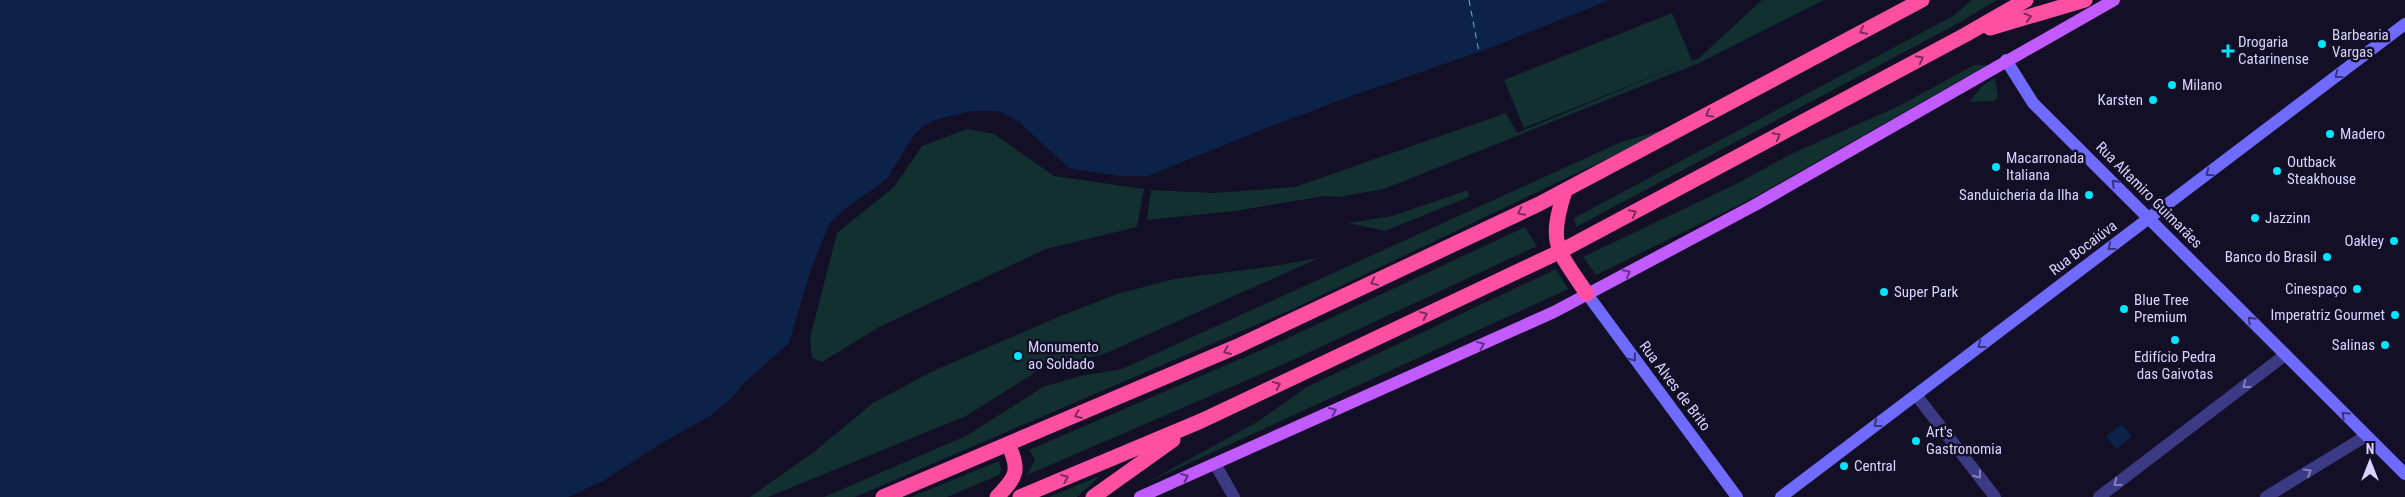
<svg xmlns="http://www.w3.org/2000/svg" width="2405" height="497" font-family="'Roboto Condensed',sans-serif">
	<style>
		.green { fill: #12302f }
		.water { fill: #0c2248 }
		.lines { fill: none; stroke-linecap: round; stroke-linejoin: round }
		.ferry { stroke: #62b6ff; stroke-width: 1; stroke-dasharray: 6 5; stroke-linecap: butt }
		.street { stroke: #3d3a85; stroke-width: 12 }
		.secondary { stroke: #6f6bff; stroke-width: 12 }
		.primary { stroke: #c25bff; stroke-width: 12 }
		.highway { stroke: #ff4fa3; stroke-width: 15 }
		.oneway { stroke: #7d2c5e }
		.oneway2 { stroke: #38347d }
		.oneway3 { stroke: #623188 }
		.oneway4 { stroke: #837fbc }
		.poi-dot { fill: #00e5ff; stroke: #130f26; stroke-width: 2 }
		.labels { text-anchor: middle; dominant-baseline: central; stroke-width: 5; stroke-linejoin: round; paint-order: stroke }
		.poi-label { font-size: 15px; fill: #d9d4ff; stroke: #130f26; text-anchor: start }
		.street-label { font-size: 15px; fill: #d9d4ff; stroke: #130f26 }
	</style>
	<rect width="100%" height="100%" fill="#130f26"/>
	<!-- green -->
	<g class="green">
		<polygon points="1762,0 1824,0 1699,63 1384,189 1339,197 1324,196 1235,211 1147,220 1151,190 1214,193 1295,187 1506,113 1517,133 1688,62 1524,128 1504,80 1672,13 1692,61 1698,59"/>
		<polygon points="1972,0 1997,0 1955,25 1576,227 1574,218 1953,16"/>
		<polygon points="1974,65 1987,65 1753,198 1596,275 1583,257 1738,183 1789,155 1899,106"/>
		<polygon points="1995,78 1998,98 1993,101 1969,102 1983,85"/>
		<polygon points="1673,127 1295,308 855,497 824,497 966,436 1043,387 1080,376 1122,369 1621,142"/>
		<polygon points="967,129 994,134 1054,176 1144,189 1137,227 1046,249 879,327 822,362 812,358 810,338 837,233 894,187 922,146"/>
		<polygon points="1468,190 1469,197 1385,231 1348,223 1392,216"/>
		<polygon points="1525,227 1537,246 1284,364 1027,475 1035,460 1029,450 1275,344"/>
		<polygon points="1319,258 1104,354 1042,368 966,416 768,497 750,497 814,452 873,403 931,372 1058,317 1117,294 1174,279 1268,267"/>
		<polygon points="1556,269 1568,289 1146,483 1257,422 1307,387"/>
		<polygon points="999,461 1001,470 999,475 947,497 911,497"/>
		<polygon points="1100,476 1077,497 1049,497"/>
	</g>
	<!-- water -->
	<g class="water">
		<polygon points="0,0 1609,0 1479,52 1354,95 1264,129 1148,176 1119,176 1069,168 1019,122 999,111 972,111 935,120 923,126 912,138 887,179 845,209 829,224 811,269 789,343 743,384 732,398 710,416 660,444 603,481 568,497 0,497"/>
		<polygon points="2122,424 2132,437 2116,449 2106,436"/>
	</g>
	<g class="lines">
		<!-- ferry -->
		<polyline class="ferry" points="1469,0 1479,52"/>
		<!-- street -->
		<g class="street">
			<polyline points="1916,395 1995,497"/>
			<polyline points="1215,464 1234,497"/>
			<polyline points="2099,497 2285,355"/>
			<polyline points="2266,497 2366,436"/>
		</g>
		<!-- secondary -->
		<g class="secondary">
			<polyline points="2006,60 2033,103 2405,474"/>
			<polyline points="1587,294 1737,497"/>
			<polyline points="1781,497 2405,24"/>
		</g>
		<!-- primary -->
		<polyline class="primary" points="1140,497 1554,312 1755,205 2114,0"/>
		<!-- highway -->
		<g class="highway">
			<polyline points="1990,28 2085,0"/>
			<path d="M1565,191C1547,245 1558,250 1587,294"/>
			<polyline points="883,497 1238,346 1539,204 1922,0"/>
			<path d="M997,497C1016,477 1021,471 1008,444"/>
			<polyline points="1020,497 1201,421 1559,252 1965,35 2026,0"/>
			<polyline points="1093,497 1173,440"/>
		</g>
	</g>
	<!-- one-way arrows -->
	<defs><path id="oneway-chevron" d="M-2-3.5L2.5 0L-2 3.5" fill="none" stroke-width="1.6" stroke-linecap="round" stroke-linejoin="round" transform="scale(1.25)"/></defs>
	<g class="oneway">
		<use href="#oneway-chevron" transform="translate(2028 17) rotate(-16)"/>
		<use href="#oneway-chevron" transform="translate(1863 31) rotate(152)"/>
		<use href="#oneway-chevron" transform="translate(1920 59) rotate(-28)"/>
		<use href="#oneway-chevron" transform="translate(1709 114) rotate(152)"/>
		<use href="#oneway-chevron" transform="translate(1777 136) rotate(-28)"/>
		<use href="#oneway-chevron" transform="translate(1521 212) rotate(154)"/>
		<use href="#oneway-chevron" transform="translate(1633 213) rotate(-28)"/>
		<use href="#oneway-chevron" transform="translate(1374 282) rotate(155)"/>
		<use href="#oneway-chevron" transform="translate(1424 315) rotate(-25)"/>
		<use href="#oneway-chevron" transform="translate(1227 351) rotate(157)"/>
		<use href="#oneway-chevron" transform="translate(1277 385) rotate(-25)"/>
		<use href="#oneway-chevron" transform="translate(1078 415) rotate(157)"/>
		<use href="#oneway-chevron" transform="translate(1065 478) rotate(-23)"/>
	</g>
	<g class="oneway2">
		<use href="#oneway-chevron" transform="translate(2338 75) rotate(143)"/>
		<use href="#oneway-chevron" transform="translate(2209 173) rotate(143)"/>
		<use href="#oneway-chevron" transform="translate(2115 183) rotate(-135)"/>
		<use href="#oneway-chevron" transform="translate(2111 247) rotate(143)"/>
		<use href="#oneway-chevron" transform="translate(2251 320) rotate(-135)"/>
		<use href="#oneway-chevron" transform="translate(1981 345) rotate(143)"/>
		<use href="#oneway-chevron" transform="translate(1633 358) rotate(53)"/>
		<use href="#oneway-chevron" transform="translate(2345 415) rotate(-135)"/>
		<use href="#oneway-chevron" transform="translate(1877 424) rotate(143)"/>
	</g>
	<g class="oneway3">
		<use href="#oneway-chevron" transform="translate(1627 273) rotate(-28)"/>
		<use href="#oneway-chevron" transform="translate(1481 345) rotate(-24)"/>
		<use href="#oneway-chevron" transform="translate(1333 411) rotate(-24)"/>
		<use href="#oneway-chevron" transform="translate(1185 477) rotate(-24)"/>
	</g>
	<g class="oneway4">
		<use href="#oneway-chevron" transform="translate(2246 385) rotate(143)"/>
		<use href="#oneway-chevron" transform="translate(2308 472) rotate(-31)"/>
		<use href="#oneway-chevron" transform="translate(1978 475) rotate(52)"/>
		<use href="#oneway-chevron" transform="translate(2117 483) rotate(143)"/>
	</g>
	<!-- markers -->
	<g class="poi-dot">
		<circle cx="2322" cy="44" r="5"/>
		<path d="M2225.5 43.5h5v5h5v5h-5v5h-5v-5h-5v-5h5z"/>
		<circle cx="2172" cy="85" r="5"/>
		<circle cx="2153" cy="100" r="5"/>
		<circle cx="2330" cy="134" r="5"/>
		<circle cx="1996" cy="167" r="5"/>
		<circle cx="2277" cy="171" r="5"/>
		<circle cx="2089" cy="195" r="5"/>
		<circle cx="2255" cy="218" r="5"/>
		<circle cx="2394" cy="241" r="5"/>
		<circle cx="2327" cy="257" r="5"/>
		<circle cx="2357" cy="289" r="5"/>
		<circle cx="1884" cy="292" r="5"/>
		<circle cx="2124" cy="309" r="5"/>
		<circle cx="2395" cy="315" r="5"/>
		<circle cx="2175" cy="340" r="5"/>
		<circle cx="2385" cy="345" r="5"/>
		<circle cx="1018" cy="356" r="5"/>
		<circle cx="1916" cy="441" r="5"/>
		<circle cx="1844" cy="466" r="5"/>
	</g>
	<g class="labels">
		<!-- poi labels -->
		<g class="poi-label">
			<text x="2332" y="35">Barbearia<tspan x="2332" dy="17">Vargas</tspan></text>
			<text x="2238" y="42">Drogaria<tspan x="2238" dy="17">Catarinense</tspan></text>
			<text x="2182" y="85">Milano</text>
			<text x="2143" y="100" text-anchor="end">Karsten</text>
			<text x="2340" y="134">Madero</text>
			<text x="2006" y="158">Macarronada<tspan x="2006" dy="17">Italiana</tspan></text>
			<text x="2287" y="162">Outback<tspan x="2287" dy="17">Steakhouse</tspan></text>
			<text x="2079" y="195" text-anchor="end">Sanduicheria da Ilha</text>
			<text x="2265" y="218">Jazzinn</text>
			<text x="2384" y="241" text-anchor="end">Oakley</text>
			<text x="2317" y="257" text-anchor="end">Banco do Brasil</text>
			<text x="2347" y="289" text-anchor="end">Cinespaço</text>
			<text x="1894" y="292">Super Park</text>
			<text x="2134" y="300">Blue Tree<tspan x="2134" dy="17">Premium</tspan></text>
			<text x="2385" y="315" text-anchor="end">Imperatriz Gourmet</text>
			<text x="2375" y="345" text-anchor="end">Salinas</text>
			<text x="1028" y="347">Monumento<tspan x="1028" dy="17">ao Soldado</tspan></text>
			<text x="2175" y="357" text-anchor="middle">Edifício Pedra<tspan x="2175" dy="17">das Gaivotas</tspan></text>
			<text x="1926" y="432">Art's<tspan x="1926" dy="17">Gastronomia</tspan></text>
			<text x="1854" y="466">Central</text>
		</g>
		<!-- street labels -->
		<g class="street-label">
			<text transform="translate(2149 195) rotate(45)">Rua Altamiro Guimarães</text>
			<text transform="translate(2083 248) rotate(-37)">Rua Bocaiúva</text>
			<text transform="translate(1675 386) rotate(53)">Rua Alves de Brito</text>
		</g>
	</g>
	<!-- north arrow -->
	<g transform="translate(2370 462)" stroke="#130f26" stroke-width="4" paint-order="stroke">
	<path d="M0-4L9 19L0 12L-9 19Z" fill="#d9d4ff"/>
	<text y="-8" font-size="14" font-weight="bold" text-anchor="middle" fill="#d9d4ff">N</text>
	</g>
</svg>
